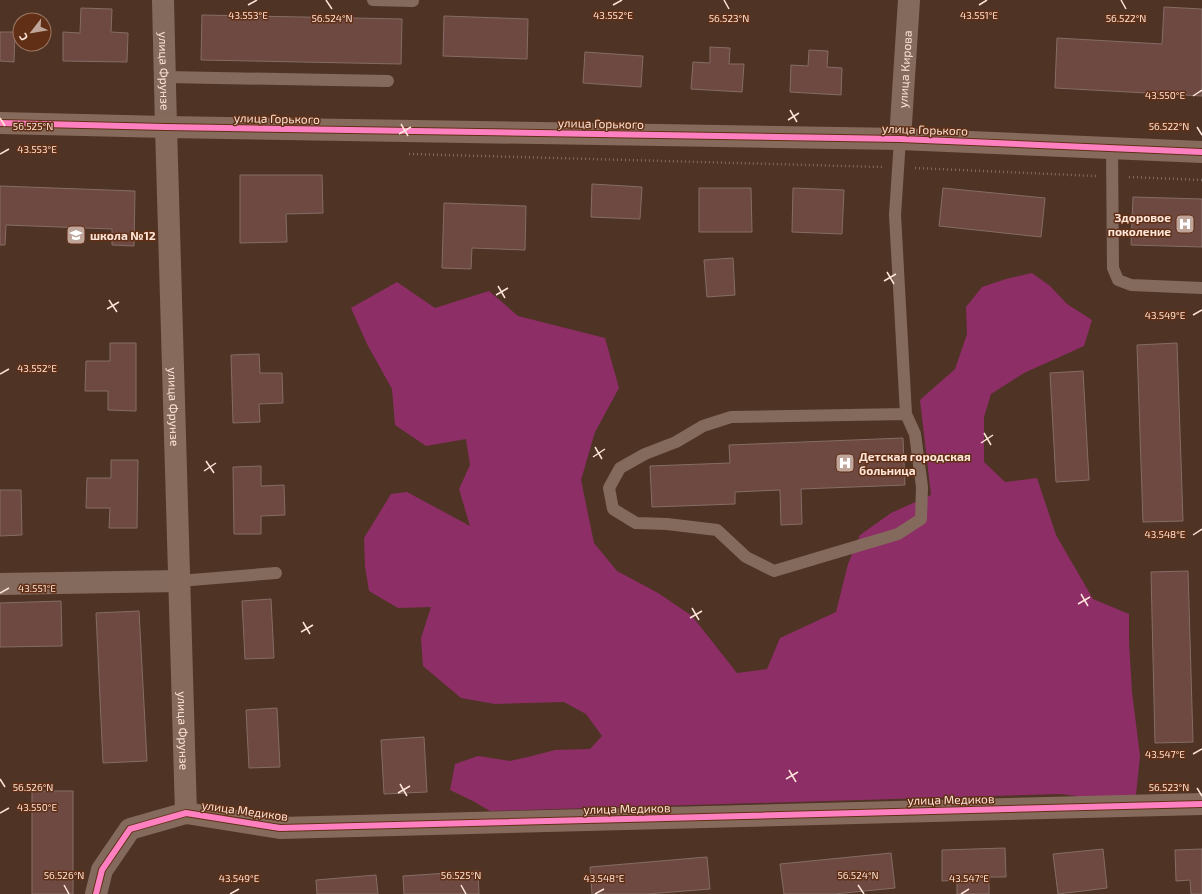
<svg xmlns="http://www.w3.org/2000/svg" width="1202" height="894" font-family="'Exo 2',sans-serif">
	<style>
		.green { fill: #8e2e66 }
		.building { fill: #6d4942; stroke: #856c64 }
		.lines { fill: none; stroke-linecap: round; stroke-linejoin: round }
		.path { stroke: #816c62; stroke-width: 2.5; stroke-dasharray: 1 3; stroke-linecap: butt }
		.lane { stroke: #846a5d; stroke-width: 12 }
		.street { stroke: #846a5d; stroke-width: 22 }
		.secondary { stroke: #866b5c; stroke-width: 22 }
		.cycleway-casing { stroke: #602f15; stroke-width: 8 }
		.cycleway { stroke: #ff80c0; stroke-width: 6 }
		.ticks { fill: none; stroke: #fde4d8; stroke-width: 1.5 }
		.labels { text-anchor: middle; dominant-baseline: central; stroke-width: 3; stroke-linejoin: round; paint-order: stroke }
		.street-label { font-size: 12px; fill: #fde4d8; stroke: #602f15 }
		.poi-label { font-size: 12px; font-weight: bold; fill: #fde4d8; stroke: #602f15; text-anchor: start }
		.ticks-label { font-size: 10px; text-anchor: middle; fill: #fde4d8; stroke: #602f15; stroke-width: 3; stroke-linejoin: round; paint-order: stroke }
	</style>
	<rect width="100%" height="100%" fill="#4f3426"/>
	<!-- green -->
	<polygon class="green" points="1032,273 1050,286 1067,304 1092,320 1084,346 1024,373 991,394 984,417 984,462 1005,482 1037,478 1056,535 1093,599 1129,614 1129,642 1132,692 1140,756 1136,795 1101,799 1060,794 490,811 473,801 450,790 455,764 478,756 510,761 532,756 555,750 590,749 602,736 586,714 564,702 495,704 461,698 423,666 421,638 431,607 398,608 369,591 365,566 364,538 391,494 407,492 470,526 459,489 470,465 466,439 426,446 395,425 392,389 367,344 351,308 397,282 435,308 489,291 518,316 605,338 619,388 595,432 581,480 594,543 617,571 658,593 692,616 737,673 767,669 780,638 836,612 848,564 860,535 891,513 931,495 920,400 955,369 967,334 966,307 982,287 1006,279"/>
	<!-- building -->
	<g class="building">
		<polygon points="1164,7 1202,9 1202,96 1055,88 1057,38 1162,44"/>
		<polygon points="81,8 112,9 111,32 128,33 127,62 63,61 63,32 80,33"/>
		<polygon points="202,15 402,19 401,64 201,60"/>
		<polygon points="444,16 528,19 527,59 443,56"/>
		<polygon points="0,32 15,32 14,62 0,61"/>
		<polygon points="710,47 730,48 729,64 744,64 742,92 691,89 693,62 710,63"/>
		<polygon points="809,50 828,51 827,67 842,68 841,95 790,92 791,65 808,66"/>
		<polygon points="585,52 643,56 641,87 583,83"/>
		<polygon points="240,175 322,175 323,213 286,214 287,242 240,243"/>
		<polygon points="592,184 642,187 640,219 591,217"/>
		<polygon points="0,186 135,191 134,246 112,245 112,229 6,225 5,245 0,245"/>
		<polygon points="699,188 751,188 752,232 699,232"/>
		<polygon points="793,188 844,190 842,234 792,232"/>
		<polygon points="943,188 1045,198 1041,237 939,226"/>
		<polygon points="1133,197 1202,199 1202,247 1131,245"/>
		<polygon points="444,203 526,206 525,250 472,248 471,269 442,268"/>
		<polygon points="733,258 735,295 707,297 704,260"/>
		<polygon points="110,343 136,343 136,411 108,410 108,391 85,391 86,361 110,361"/>
		<polygon points="1177,343 1183,521 1143,522 1137,345"/>
		<polygon points="259,354 260,373 282,373 283,403 259,404 260,422 233,423 231,355"/>
		<polygon points="1083,371 1089,480 1056,482 1050,373"/>
		<polygon points="903,438 905,485 801,489 802,524 781,525 780,490 735,492 735,504 652,507 650,466 730,463 729,445"/>
		<polygon points="111,460 138,460 137,528 109,528 110,508 86,508 87,478 111,478"/>
		<polygon points="261,466 261,486 284,485 285,515 261,516 261,534 234,534 233,467"/>
		<polygon points="0,490 21,490 22,535 0,536"/>
		<polygon points="1188,571 1193,742 1155,743 1151,572"/>
		<polygon points="271,599 274,658 245,659 242,601"/>
		<polygon points="61,601 62,646 0,647 0,603"/>
		<polygon points="139,611 147,761 103,763 96,613"/>
		<polygon points="277,708 280,767 249,768 246,710"/>
		<polygon points="424,737 427,792 384,794 381,740"/>
		<rect x="32" y="791" width="41" height="103"/>
		<polygon points="1005,848 1006,877 989,877 989,894 957,894 957,880 942,881 942,850"/>
		<polygon points="1103,849 1107,888 1058,894 1053,854"/>
		<polygon points="1202,849 1202,894 1191,894 1190,880 1176,881 1175,850"/>
		<polygon points="891,853 895,888 834,894 784,894 780,864"/>
		<polygon points="707,857 710,889 647,894 592,894 590,867"/>
		<polygon points="478,871 479,894 404,894 403,876"/>
		<polygon points="376,875 378,894 317,894 316,880"/>
	</g>
	<g class="lines">
		<!-- path -->
		<g class="path">
			<polyline points="409,154 882,167"/>
			<polyline points="915,168 1096,176"/>
			<polyline points="1129,177 1202,180"/>
		</g>
		<!-- lane -->
		<g class="lane">
			<polyline points="373,0 413,1"/>
			<polyline points="165,77 388,81"/>
			<polyline points="900,139 895,215 906,414 731,417 703,426 676,442 645,454 620,468 609,488 613,509 636,523 667,524 717,530 746,557 774,571 898,534 921,519 922,487 915,434 906,414"/>
			<polyline points="1112,148 1113,268 1118,280 1131,285 1202,288"/>
			<polyline points="179,581 276,573"/>
		</g>
		<!-- street -->
		<g class="street">
			<path id="s1" d="M163,0L166,127"/>
			<path id="s2" d="M900,139L909,0"/>
			<polyline points="0,584 179,581"/>
			<polyline points="96,894 102,870 130,829 186,813"/>
		</g>
		<!-- secondary -->
		<g class="secondary">
			<polyline points="0,123 166,127 900,139 1202,152"/>
			<path id="s3" d="M166,127L186,813L280,828L1202,804"/>
		</g>
		<!-- cycleway casing -->
		<g class="cycleway-casing">
			<g id="cycleway">
				<polyline points="0,123 166,127 900,139 1202,152"/>
				<polyline points="96,894 102,870 130,829 186,813 280,828 1202,804"/>
			</g>
		</g>
		<!-- cycleway -->
		<use href="#cycleway" class="cycleway"/>
	</g>
	<!-- ticks -->
	<path class="ticks" d="M326,0L332,9M724,0L729,9M1121,0L1126,9M248,5L257,0M613,5L622,0M979,5L987,0M1193,96L1202,90M790,110L797,122M0,118L5,126M788,120L799,113M401,124L408,136M1197,127L1202,135M399,134L411,127M0,154L9,149M887,272L894,284M884,281L896,274M498,286L505,298M496,295L508,288M109,300L117,312M107,309L119,302M1193,315L1202,310M0,374L9,369M984,433L991,445M981,443L993,435M595,447L602,459M593,457L605,449M206,461L214,473M204,471L216,463M1193,535L1202,529M0,593L9,588M1081,594L1088,606M1078,604L1090,597M692,608L699,620M690,618L702,611M303,622L310,634M301,632L313,625M1193,754L1202,749M789,770L796,782M0,779L5,787M786,779L798,772M400,784L407,796M1197,788L1202,796M398,793L410,786M0,813L9,808M64,885L69,894M461,885L466,894M858,885L864,894M230,894L239,889M595,894L604,889M961,894L969,889"/>
	<!-- icons -->
	<defs>
		<g id="hospital-square" transform="scale(1)"><rect x="-9" y="-9" width="18" height="18" rx="4" fill="#c0a69a" stroke="#602f15"/><path d="M-5-5h3v3.5h4V-5h3V5h-3V1.5h-4V5h-3Z" fill="#fff"/></g>
		<g id="school-square" transform="scale(1)"><rect x="-9" y="-9" width="18" height="18" rx="4" fill="#c0a69a" stroke="#602f15"/><path d="M0-5L7-2L0 1L-7-2ZM-4 1L0 2.5L4 1V4Q0 6-4 4Z" fill="#fff"/></g>
	</defs>
	<g fill-rule="evenodd">
		<use href="#hospital-square" x="1185" y="224"/>
		<use href="#school-square" x="76" y="235"/>
		<use href="#hospital-square" x="845" y="463"/>
	</g>
	<g class="labels">
		<!-- street labels -->
		<g class="street-label">
			<text stroke="none"><textPath href="#s2" startOffset="70">улица Кирова</textPath></text>
			<text stroke="none"><textPath href="#s1" startOffset="71">улица Фрунзе</textPath></text>
			<text transform="translate(277 118) rotate(1)">улица Горького</text>
			<text transform="translate(601 123) rotate(1)">улица Горького</text>
			<text transform="translate(925 129) rotate(2)">улица Горького</text>
			<text stroke="none"><textPath href="#s3" startOffset="280">улица Фрунзе</textPath></text>
			<text stroke="none"><textPath href="#s3" startOffset="604">улица Фрунзе</textPath></text>
			<text transform="translate(951 799) rotate(-1)">улица Медиков</text>
			<text transform="translate(627 808) rotate(-1)">улица Медиков</text>
			<text transform="translate(245 810) rotate(8)">улица Медиков</text>
		</g>
		<!-- poi labels -->
		<g class="poi-label">
			<text x="1171" y="217" text-anchor="end">Здоровое<tspan x="1171" dy="14">поколение</tspan></text>
			<text x="90" y="235">школа №12</text>
			<text x="859" y="456">Детская городская<tspan x="859" dy="14">больница</tspan></text>
		</g>
	</g>
	<g class="ticks-label">
		<text x="248" y="19">43.553°E</text>
		<text x="613" y="19">43.552°E</text>
		<text x="979" y="19">43.551°E</text>
		<text x="332" y="22">56.524°N</text>
		<text x="729" y="22">56.523°N</text>
		<text x="1126" y="22">56.522°N</text>
		<text x="1165" y="99">43.550°E</text>
		<text x="33" y="130">56.525°N</text>
		<text x="1169" y="130">56.522°N</text>
		<text x="37" y="153">43.553°E</text>
		<text x="1165" y="319">43.549°E</text>
		<text x="37" y="372">43.552°E</text>
		<text x="1165" y="538">43.548°E</text>
		<text x="37" y="592">43.551°E</text>
		<text x="1165" y="758">43.547°E</text>
		<text x="33" y="791">56.526°N</text>
		<text x="1169" y="791">56.523°N</text>
		<text x="37" y="811">43.550°E</text>
		<text x="64" y="879">56.526°N</text>
		<text x="461" y="879">56.525°N</text>
		<text x="858" y="879">56.524°N</text>
		<text x="239" y="882">43.549°E</text>
		<text x="604" y="882">43.548°E</text>
		<text x="969" y="882">43.547°E</text>
	</g>
	<!-- north arrow -->
	<g transform="translate(32 32) rotate(239)"><circle r="19" fill="#602f15" stroke="#9f7763"/>
	<path d="M0-3L7 15L0 10L-7 15Z" fill="#c0a69a"/>
	<text y="-6" font-size="11" font-weight="bold" text-anchor="middle" fill="#fde4d8">С</text>
	</g>
</svg>
